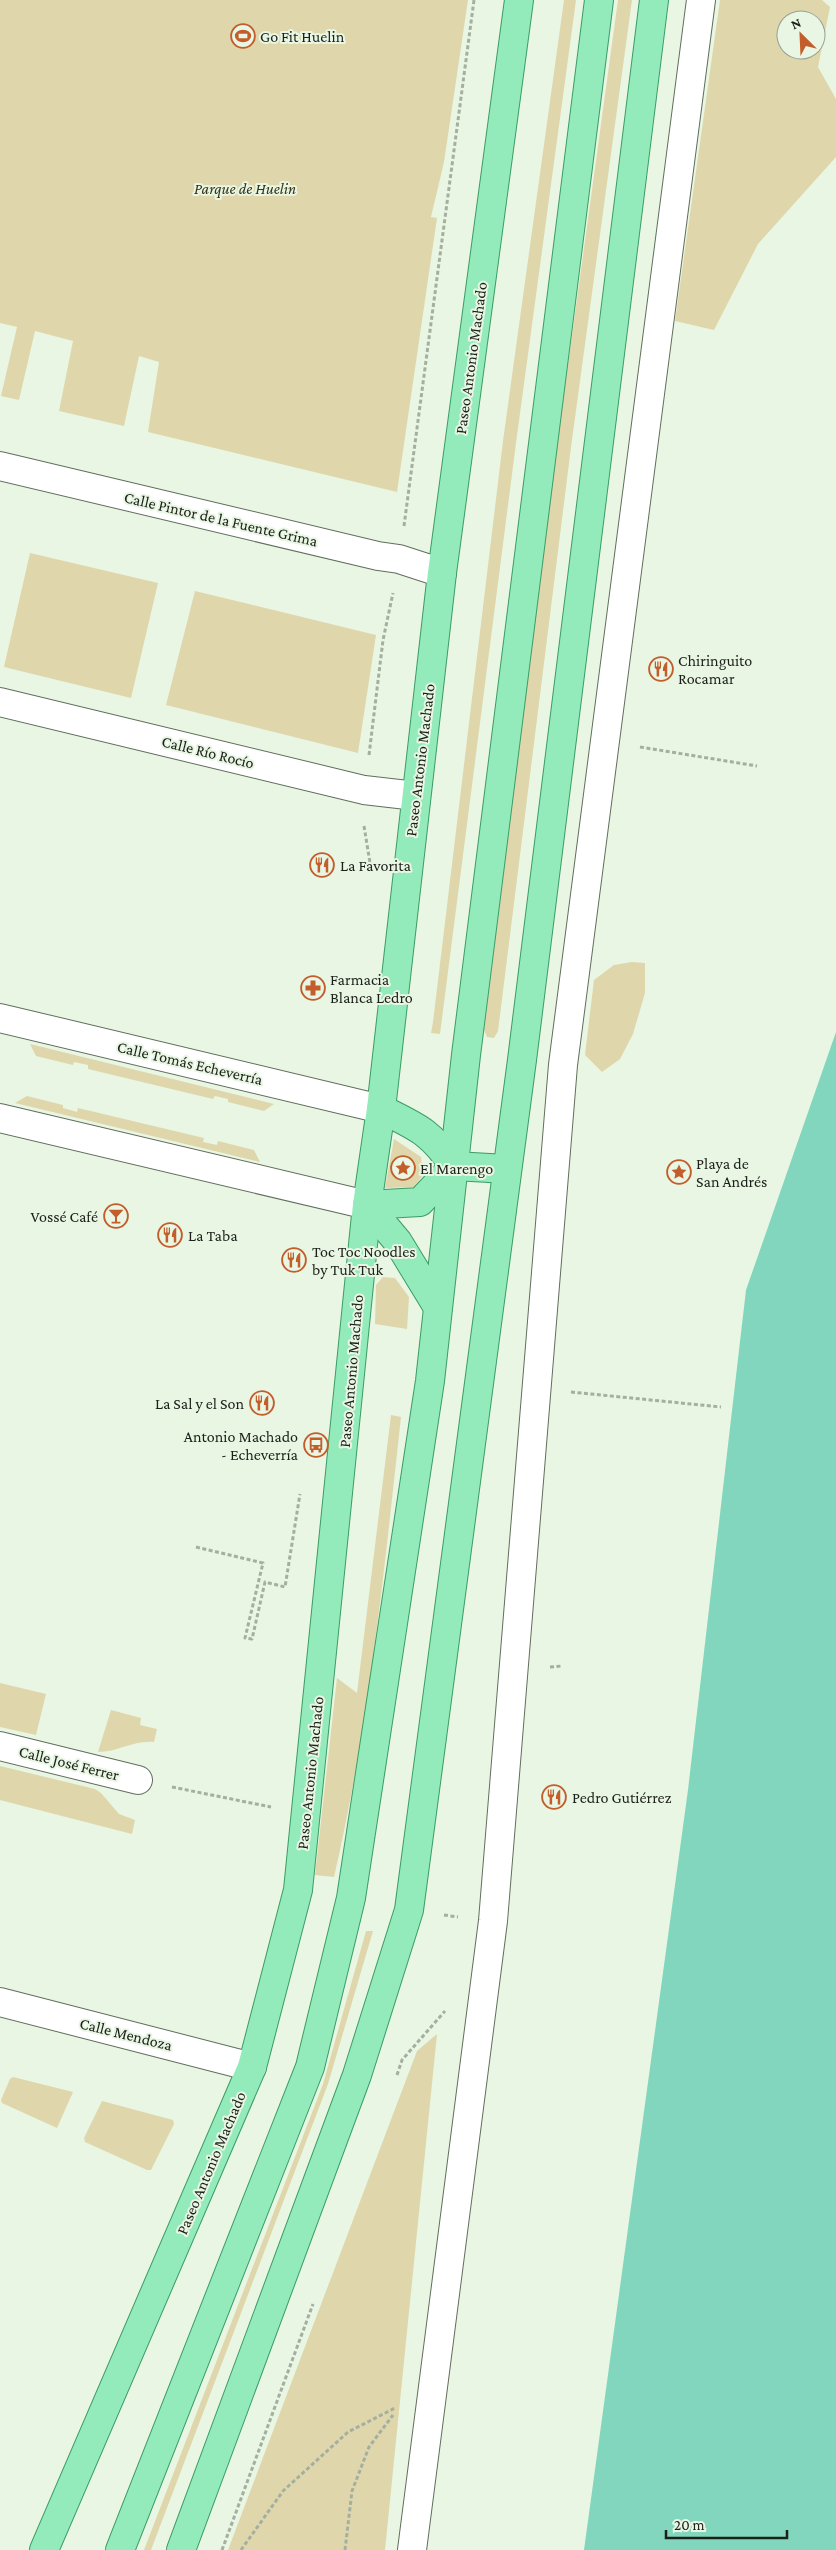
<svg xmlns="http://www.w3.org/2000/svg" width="836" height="2550" font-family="'Crimson Pro',serif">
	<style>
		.green { fill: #dfd7ab; fill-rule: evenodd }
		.water { fill: #81d6bd }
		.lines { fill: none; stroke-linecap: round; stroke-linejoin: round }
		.minor-casing { stroke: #626e5d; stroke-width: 30 }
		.major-casing { stroke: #3b9c65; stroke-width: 30 }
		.path { stroke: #a4afa0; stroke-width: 3; stroke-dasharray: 4 2.5; stroke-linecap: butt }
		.minor { stroke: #fff; stroke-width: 28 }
		.major { stroke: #93ebbb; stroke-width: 28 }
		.labels { text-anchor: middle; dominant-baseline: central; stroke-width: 4; stroke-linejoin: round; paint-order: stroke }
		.poi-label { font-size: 16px; fill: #1c201a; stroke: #e8f6e3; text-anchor: start }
		.park-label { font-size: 16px; font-style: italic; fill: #383314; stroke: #e8f6e3 }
		.street-label { font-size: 16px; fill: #1c201a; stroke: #e8f6e3 }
	</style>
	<rect width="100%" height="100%" fill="#e8f6e3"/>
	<!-- green -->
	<g class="green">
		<polygon points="0,0 468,0 444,162 431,217 437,218 397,492 148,432 159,362 139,356 124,426 59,411 73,341 35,331 19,400 1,396 17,327 0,323"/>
		<polygon points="564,0 576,0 516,443 440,1034 431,1033 433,1022 503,441"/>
		<polygon points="618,0 632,0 571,447 498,1031 494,1038 487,1037 484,1030 557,445"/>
		<path d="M720,0H822L830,7L818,67L836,99V157L758,244L714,330L675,321ZM786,20H816V50H786Z"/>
		<polygon points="30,553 158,583 131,698 4,667"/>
		<polygon points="195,591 376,635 358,753 166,705"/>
		<polygon points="632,962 645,963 645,993 633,1034 620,1059 602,1072 585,1055 594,980 614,965"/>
		<polygon points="30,1044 274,1104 264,1111 228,1102 228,1099 215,1096 213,1099 88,1069 88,1065 74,1062 73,1065 36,1056"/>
		<polygon points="27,1096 63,1105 63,1108 77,1112 78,1108 204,1138 203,1142 217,1145 218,1141 254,1150 260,1162 15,1103"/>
		<polygon points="394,1139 421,1157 423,1175 414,1187 385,1188"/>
		<polygon points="383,1277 395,1278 409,1297 407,1329 375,1324 376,1285"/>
		<path d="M391,1415L401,1417C384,1571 369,1726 334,1877L315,1875L337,1678L357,1693Z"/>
		<polygon points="0,1683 46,1694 36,1735 0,1727"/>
		<path d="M111,1710L141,1718L140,1725L157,1729L154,1742C134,1740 118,1752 98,1752Z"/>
		<polygon points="0,1766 95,1789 101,1793 119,1814 135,1820 132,1834 0,1800"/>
		<polygon points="366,1931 373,1931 328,2084 151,2550 144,2550 323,2084"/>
		<polygon points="437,2034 385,2550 228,2550 417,2051"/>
		<polygon points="13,2077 73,2092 57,2128 2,2103 1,2100 10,2079"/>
		<polygon points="102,2101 173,2120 174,2124 151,2170 147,2170 85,2142 84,2138"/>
	</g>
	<!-- water -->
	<polygon class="water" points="836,1032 836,2550 584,2550 688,1790 746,1290"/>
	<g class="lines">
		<!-- minor casing -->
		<g class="minor-casing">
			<g id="minor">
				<polyline points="0,466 378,556 399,559 442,573"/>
				<polyline points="0,702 364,790 416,796"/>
				<polyline points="0,1018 381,1109"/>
				<polyline points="0,1118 367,1205"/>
				<polyline points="0,1746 138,1780"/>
				<polyline points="0,2002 252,2067"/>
				<polyline points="412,2550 493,1921 563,1065 701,0"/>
			</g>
		</g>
		<!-- major casing -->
		<g class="major-casing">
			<g id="major">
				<path d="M381,1109C417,1127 430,1131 454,1166"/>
				<polyline points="454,1166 507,1169"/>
				<polyline points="367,1205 398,1242 437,1306"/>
				<polyline points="367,1205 420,1202 454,1166"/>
				<polyline points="44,2550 252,2067 298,1890 367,1205 381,1109 442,573 519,0"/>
				<polyline points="120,2550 310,2067 351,1898 430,1381 466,1055 599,0"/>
				<polyline points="181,2550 357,2075 409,1910 522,1060 654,0"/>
			</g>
		</g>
		<!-- path -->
		<g class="path">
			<polyline points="404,526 474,0"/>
			<polyline points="640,747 757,766"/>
			<polyline points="369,755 383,640 393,593"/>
			<polyline points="364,826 371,869"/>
			<polyline points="571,1392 721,1407"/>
			<polyline points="196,1547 263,1563 245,1638 252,1639 265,1582 285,1587 300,1494"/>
			<polyline points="550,1667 562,1666"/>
			<polyline points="172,1787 271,1807"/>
			<polyline points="444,1915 458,1917"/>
			<polyline points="397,2075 402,2060 445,2011"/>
			<polyline points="222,2550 313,2304"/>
			<polyline points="241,2550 283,2491 348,2432 395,2408"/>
			<polyline points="345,2550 352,2491 369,2447 393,2415"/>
		</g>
		<!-- minor -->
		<use href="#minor" class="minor"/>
		<!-- major -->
		<use href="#major" class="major"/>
	</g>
	<!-- icons -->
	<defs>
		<g id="stadium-ring" transform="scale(1.25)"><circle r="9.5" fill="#e8f6e3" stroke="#c35d2c" stroke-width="1.5"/><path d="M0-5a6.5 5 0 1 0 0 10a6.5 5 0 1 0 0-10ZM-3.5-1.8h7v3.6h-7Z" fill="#c35d2c"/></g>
		<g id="restaurant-ring" transform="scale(1.25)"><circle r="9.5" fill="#e8f6e3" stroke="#c35d2c" stroke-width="1.5"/><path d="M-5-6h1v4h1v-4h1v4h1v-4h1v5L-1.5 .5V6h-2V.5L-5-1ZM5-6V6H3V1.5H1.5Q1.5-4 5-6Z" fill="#c35d2c"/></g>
		<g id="pharmacy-ring" transform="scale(1.25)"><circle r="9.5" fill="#e8f6e3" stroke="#c35d2c" stroke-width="1.5"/><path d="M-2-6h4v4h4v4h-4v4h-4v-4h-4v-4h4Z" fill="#c35d2c"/></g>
		<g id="sight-ring" transform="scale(1.25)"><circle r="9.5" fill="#e8f6e3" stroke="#c35d2c" stroke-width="1.5"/><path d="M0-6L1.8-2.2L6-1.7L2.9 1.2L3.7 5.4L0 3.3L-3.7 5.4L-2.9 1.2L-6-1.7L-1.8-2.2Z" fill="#c35d2c"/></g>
		<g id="bar-ring" transform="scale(1.25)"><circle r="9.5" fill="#e8f6e3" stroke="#c35d2c" stroke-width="1.5"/><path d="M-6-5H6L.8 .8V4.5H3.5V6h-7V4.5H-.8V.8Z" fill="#c35d2c"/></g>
		<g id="bus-ring" transform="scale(1.25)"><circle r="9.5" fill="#e8f6e3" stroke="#c35d2c" stroke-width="1.5"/><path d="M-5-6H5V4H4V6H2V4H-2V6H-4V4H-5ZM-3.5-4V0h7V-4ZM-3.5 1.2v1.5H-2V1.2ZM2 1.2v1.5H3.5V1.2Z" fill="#c35d2c"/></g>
	</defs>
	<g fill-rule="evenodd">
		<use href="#stadium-ring" x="243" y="36"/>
		<use href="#restaurant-ring" x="661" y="669"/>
		<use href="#restaurant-ring" x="322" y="865"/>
		<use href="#pharmacy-ring" x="313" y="988"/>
		<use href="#sight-ring" x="403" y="1168"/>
		<use href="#sight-ring" x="679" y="1172"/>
		<use href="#bar-ring" x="116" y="1216"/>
		<use href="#restaurant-ring" x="170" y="1235"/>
		<use href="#restaurant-ring" x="294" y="1260"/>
		<use href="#restaurant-ring" x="262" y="1403"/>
		<use href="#bus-ring" x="316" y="1445"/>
		<use href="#restaurant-ring" x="554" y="1797"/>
	</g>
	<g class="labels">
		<!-- poi labels -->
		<g class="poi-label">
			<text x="260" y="36">Go Fit Huelin</text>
			<text x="678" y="660">Chiringuito<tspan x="678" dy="18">Rocamar</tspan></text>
			<text x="340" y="865">La Favorita</text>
			<text x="330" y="979">Farmacia<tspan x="330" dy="18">Blanca Ledro</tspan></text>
			<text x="696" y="1163">Playa de<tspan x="696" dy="18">San Andrés</tspan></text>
			<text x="420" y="1168">El Marengo</text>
			<text x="98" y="1216" text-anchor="end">Vossé Café</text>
			<text x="188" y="1235">La Taba</text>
			<text x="312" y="1251">Toc Toc Noodles<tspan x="312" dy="18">by Tuk Tuk</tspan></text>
			<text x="244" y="1403" text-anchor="end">La Sal y el Son</text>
			<text x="298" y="1436" text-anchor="end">Antonio Machado<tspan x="298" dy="18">- Echeverría</tspan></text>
			<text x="572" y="1797">Pedro Gutiérrez</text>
		</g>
		<!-- park labels -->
		<g class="park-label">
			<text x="245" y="188">Parque de Huelin</text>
		</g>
		<!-- street labels -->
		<g class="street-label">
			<text transform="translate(471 358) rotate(-82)">Paseo Antonio Machado</text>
			<text transform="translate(221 519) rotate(13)">Calle Pintor de la Fuente Grima</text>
			<text transform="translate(208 752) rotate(14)">Calle Río Rocío</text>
			<text transform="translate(420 760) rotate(-83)">Paseo Antonio Machado</text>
			<text transform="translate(190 1063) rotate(13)">Calle Tomás Echeverría</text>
			<text transform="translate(351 1371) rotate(-85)">Paseo Antonio Machado</text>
			<text transform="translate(69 1763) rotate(14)">Calle José Ferrer</text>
			<text transform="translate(310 1773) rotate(-84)">Paseo Antonio Machado</text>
			<text transform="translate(126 2034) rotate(14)">Calle Mendoza</text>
			<text transform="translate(211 2163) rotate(-67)">Paseo Antonio Machado</text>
		</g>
	</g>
	<!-- north arrow -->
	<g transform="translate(801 35) rotate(336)"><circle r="24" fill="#e8f6e3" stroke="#96a093"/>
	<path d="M0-4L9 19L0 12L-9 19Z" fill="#c35d2c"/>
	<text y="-8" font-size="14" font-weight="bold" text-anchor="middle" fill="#1c201a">N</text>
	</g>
	<!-- scale -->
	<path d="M666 2530v8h121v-8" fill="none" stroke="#1c201a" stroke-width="2.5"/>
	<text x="674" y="2530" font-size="15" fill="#1c201a" stroke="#e8f6e3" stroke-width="4" paint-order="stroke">20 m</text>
</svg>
